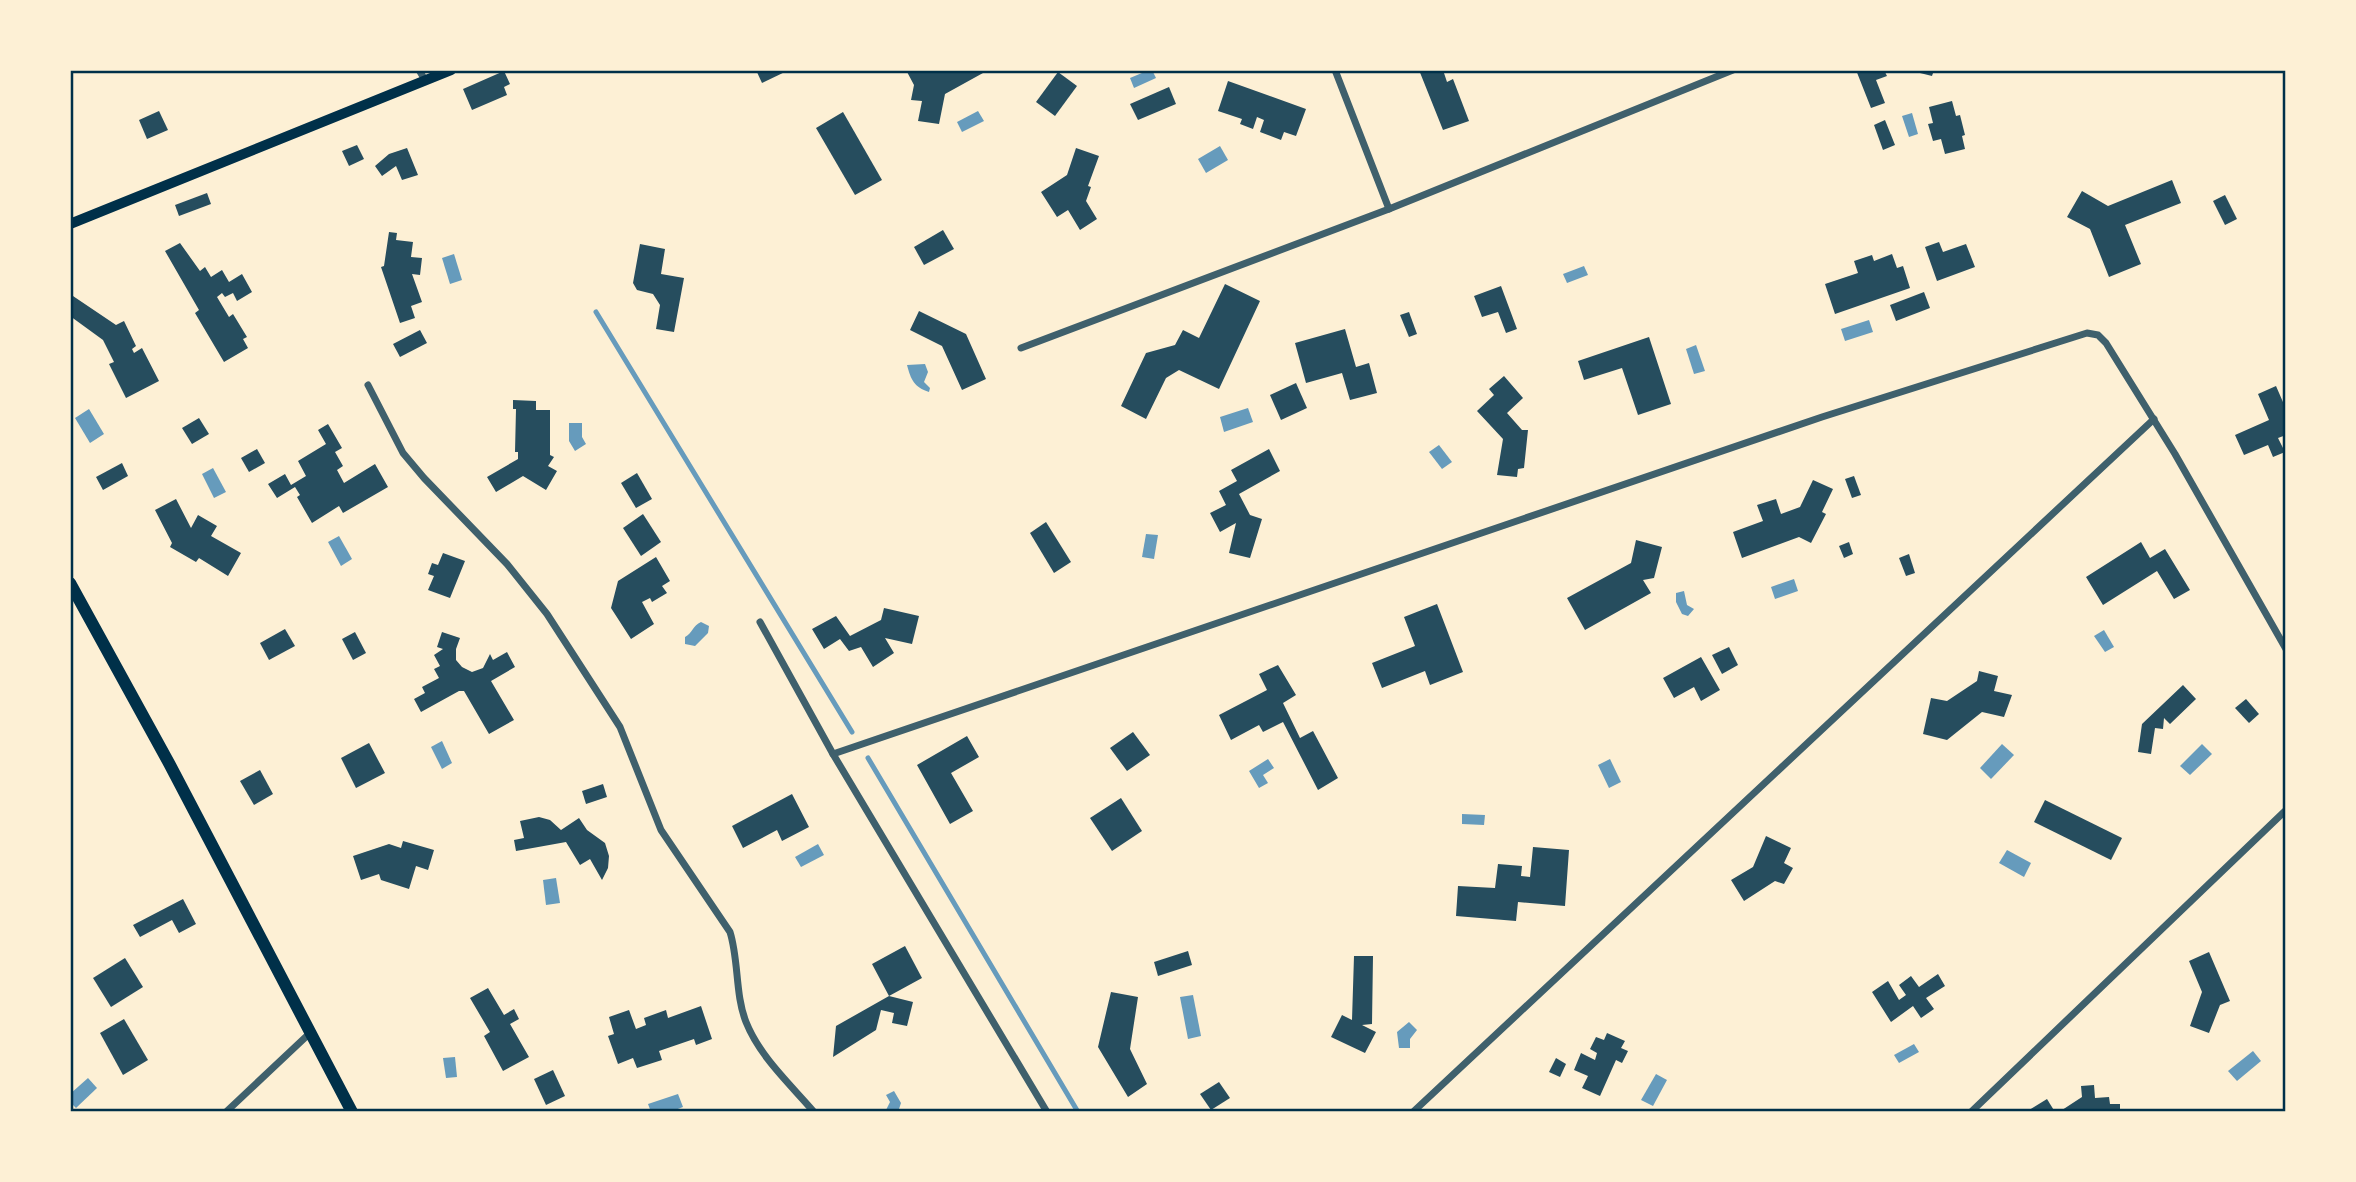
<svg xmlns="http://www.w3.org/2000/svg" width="2356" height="1182" font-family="'DM Sans',sans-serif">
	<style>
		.water { fill: #669bbc }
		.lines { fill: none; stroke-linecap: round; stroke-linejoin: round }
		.stream { stroke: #669bbc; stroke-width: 5 }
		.building { fill: #264d5e }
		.minor { stroke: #3f606c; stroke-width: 7 }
		.secondary { stroke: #003049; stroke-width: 10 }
		.primary { stroke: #003049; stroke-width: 12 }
		.neatline { fill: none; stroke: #003049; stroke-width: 2.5 }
	</style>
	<rect width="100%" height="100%" fill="#fdf0d5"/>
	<!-- water -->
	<g class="water">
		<polygon points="1149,70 1152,70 1156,78 1134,88 1130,78"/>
		<polygon points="978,111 984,121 962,132 957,122"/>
		<polygon points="1912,113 1918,134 1909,137 1902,116"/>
		<polygon points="1220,146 1228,160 1206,173 1198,159"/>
		<polygon points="454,254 462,280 450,284 442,258"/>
		<polygon points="1584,266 1588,275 1567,283 1563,274"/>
		<polygon points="1869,320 1873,332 1845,341 1841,329"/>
		<polygon points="1696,345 1705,371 1694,374 1686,349"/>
		<path d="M925,364L928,372L924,382L930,388L929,392C914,387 911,380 907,365Z"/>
		<polygon points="1248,408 1253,422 1224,432 1220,417"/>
		<polygon points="89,409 104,434 90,443 75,418"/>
		<polygon points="569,423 582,423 582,437 586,444 575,451 569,441"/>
		<polygon points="1439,445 1452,462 1442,469 1429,452"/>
		<polygon points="213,468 226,492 214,498 202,474"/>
		<polygon points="1146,534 1158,535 1154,559 1142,557"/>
		<polygon points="339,536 352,559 341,566 328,542"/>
		<polygon points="1794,579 1798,591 1775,599 1771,587"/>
		<polygon points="1684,591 1687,605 1694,609 1688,616 1682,614 1676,602 1676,593"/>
		<path d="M701,622L709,626L708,633L695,646L685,644V637C692,634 693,625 701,622Z"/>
		<polygon points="2104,630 2114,647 2105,652 2094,636"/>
		<polygon points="442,741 452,763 442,769 431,747"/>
		<polygon points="2002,744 2014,755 1991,779 1980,768"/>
		<polygon points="2202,744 2212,754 2190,775 2180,766"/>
		<polygon points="1268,759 1274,768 1263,775 1268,783 1259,788 1249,771"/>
		<polygon points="1610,759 1621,782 1609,788 1598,765"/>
		<polygon points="1462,814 1485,815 1484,825 1462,824"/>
		<polygon points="818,844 824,855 801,867 795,857"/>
		<polygon points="2007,850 2031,863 2024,877 1999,863"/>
		<polygon points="556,878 560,903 546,905 543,880"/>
		<polygon points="1193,995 1201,1036 1188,1039 1180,997"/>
		<polygon points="1409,1022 1417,1030 1410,1039 1410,1048 1399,1048 1397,1032"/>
		<polygon points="1914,1044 1919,1052 1899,1063 1894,1055"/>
		<polygon points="2253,1051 2261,1061 2237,1081 2228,1071"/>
		<polygon points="455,1057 457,1077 446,1078 443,1058"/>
		<polygon points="1656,1074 1667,1080 1653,1106 1641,1100"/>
		<polygon points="88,1078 97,1088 76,1108 70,1102 70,1094"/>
		<polygon points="894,1091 901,1103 899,1109 895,1112 887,1112 886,1110 890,1102 886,1095"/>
		<polygon points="678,1094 683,1107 670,1112 651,1112 648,1104"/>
	</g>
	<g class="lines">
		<!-- stream -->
		<g class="stream">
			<polyline points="596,312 852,732"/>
			<polyline points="868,758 1078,1112"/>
		</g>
	</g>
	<!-- building -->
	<g class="building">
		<polygon points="756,70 789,70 762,83"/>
		<polygon points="906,70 981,70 983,73 945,94 939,124 918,121 922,101 911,100 914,85"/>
		<polygon points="1419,70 1443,70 1447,82 1453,79 1469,121 1443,130"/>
		<polygon points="1856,70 1884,70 1887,76 1876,80 1885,103 1871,108"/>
		<polygon points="1908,70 1934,70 1932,76"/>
		<polygon points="504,71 510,84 504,87 507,95 472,110 463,89"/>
		<polygon points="1058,72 1077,86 1055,116 1036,102"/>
		<polygon points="1228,81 1306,109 1296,136 1284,132 1281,140 1260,132 1264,120 1257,117 1253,129 1240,124 1242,119 1218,111"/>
		<polygon points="1169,87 1176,104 1138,120 1130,104"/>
		<polygon points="1952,101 1956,116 1960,115 1965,135 1962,136 1965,149 1945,154 1941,139 1933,141 1928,124 1933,123 1929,107"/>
		<polygon points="159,111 168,130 147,139 139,120"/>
		<polygon points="843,112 882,180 855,195 816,128"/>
		<polygon points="1885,120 1895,145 1883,150 1874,125"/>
		<polygon points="357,145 364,159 349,166 342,151"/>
		<polygon points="407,148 418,175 402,180 396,166 382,176 375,166 389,154"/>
		<polygon points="1076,148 1099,156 1088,186 1091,187 1086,201 1097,219 1080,230 1068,210 1057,217 1041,192 1067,175"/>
		<polygon points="2172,180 2181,203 2125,225 2141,264 2109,277 2090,229 2067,217 2082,191 2108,206"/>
		<polygon points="207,193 211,204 179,216 175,205"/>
		<polygon points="2225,195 2237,219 2225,225 2213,201"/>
		<polygon points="943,230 954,249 924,265 914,247"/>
		<polygon points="389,232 397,233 396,240 413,242 411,257 422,258 420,275 412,274 422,302 411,306 415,318 400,323 381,267 384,266"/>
		<polygon points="1939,242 1943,252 1966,244 1975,267 1937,281 1925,247"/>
		<polygon points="180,243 200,271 205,267 211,277 222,270 229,282 242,274 252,292 237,301 233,293 225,297 222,293 217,297 229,317 233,314 247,337 243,339 248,348 224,362 195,313 199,310 165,251"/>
		<polygon points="640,244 665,249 661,274 684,278 674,332 656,329 660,305 653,294 637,290 633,283"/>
		<polygon points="1892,254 1897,268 1903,266 1910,288 1835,314 1825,284 1858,273 1854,261 1872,255 1874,261"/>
		<polygon points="1225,284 1260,301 1219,389 1179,370 1166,378 1146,419 1121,406 1146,353 1175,345 1183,330 1199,338"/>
		<polygon points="1501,286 1517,329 1506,333 1498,312 1482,317 1474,296"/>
		<polygon points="1924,292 1930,308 1896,321 1890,305"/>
		<polygon points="70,294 116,325 124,321 136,346 132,349 134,353 142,348 159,381 126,398 109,364 114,362 103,340 70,316"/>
		<polygon points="919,311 966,334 986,379 962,390 942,346 910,330"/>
		<polygon points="1409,312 1417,334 1409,337 1400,315"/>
		<polygon points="1345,329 1356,367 1369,363 1377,393 1350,400 1342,373 1306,383 1295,343"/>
		<polygon points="420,330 427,343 400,357 393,344"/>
		<polygon points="1649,337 1671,404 1638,415 1622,368 1584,380 1578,361"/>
		<polygon points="1504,376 1523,398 1507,413 1522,430 1528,430 1524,468 1518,469 1517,477 1497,475 1503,439 1477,411 1494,395 1489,389"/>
		<polygon points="1296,383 1307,408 1281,420 1270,395"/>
		<polygon points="2276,386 2286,409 2286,435 2278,438 2285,452 2273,457 2268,445 2244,455 2235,435 2269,420 2258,394"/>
		<polygon points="513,400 536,401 536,410 550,410 550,455 554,457 548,466 557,471 546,490 523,476 496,492 487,477 518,459 518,452 515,452 516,409 513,409"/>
		<polygon points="199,418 209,434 192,444 182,428"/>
		<polygon points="328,424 342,448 335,452 343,466 337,470 344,483 375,464 388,487 343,513 339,506 312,523 297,497 300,495 295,487 277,498 268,484 285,474 291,485 306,476 298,461 326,444 318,430"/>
		<polygon points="257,449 265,463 249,472 241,458"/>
		<polygon points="1269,449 1280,471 1239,494 1250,515 1262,519 1250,558 1229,553 1236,523 1220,532 1210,513 1226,505 1219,491 1237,481 1231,470"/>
		<polygon points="122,463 128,476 103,490 96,477"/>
		<polygon points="637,473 652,499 636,508 621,483"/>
		<polygon points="1854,476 1861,495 1852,498 1845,479"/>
		<polygon points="1813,480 1833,489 1822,512 1826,514 1811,543 1799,537 1742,558 1733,532 1763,521 1757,505 1776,499 1781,514 1800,507"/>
		<polygon points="176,499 191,528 198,515 217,526 211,536 241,553 228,576 199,558 196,562 170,547 172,543 155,510"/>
		<polygon points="643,514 661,542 641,556 623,528"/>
		<polygon points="1046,522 1071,562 1054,573 1030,533"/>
		<polygon points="1636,540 1662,547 1654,578 1643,580 1651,593 1585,630 1567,598 1631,563"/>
		<polygon points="1849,542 1853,554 1844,558 1839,546"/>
		<polygon points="2141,542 2150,558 2165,549 2190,590 2174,599 2157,571 2103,605 2086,577"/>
		<polygon points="443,553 465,561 450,598 428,590 434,576 428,574 432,563 438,565"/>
		<polygon points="1909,554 1915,573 1906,576 1899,558"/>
		<polygon points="656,557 670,581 662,586 667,593 652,602 650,598 642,602 654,624 631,639 611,608 618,581"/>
		<polygon points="1437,604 1463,672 1430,685 1425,671 1382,688 1372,663 1415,646 1404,617"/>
		<polygon points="884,608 919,616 912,644 885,638 894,653 873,667 861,647 849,651 840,639 824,649 812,629 836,616 850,636 881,620"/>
		<polygon points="285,629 295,646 269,660 260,643"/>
		<polygon points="355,632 366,653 353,660 342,639"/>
		<polygon points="442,632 460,638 456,649 456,660 462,667 472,672 483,668 490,654 493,660 507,652 515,667 491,681 514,720 489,734 464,691 459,691 421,712 414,699 425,693 422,687 439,678 434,669 440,666 434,655 443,649 437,647"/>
		<polygon points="1729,647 1738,665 1722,674 1712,655"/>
		<polygon points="1701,657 1720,690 1701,701 1694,687 1674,698 1663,678"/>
		<polygon points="1278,665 1296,695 1283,703 1300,738 1313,731 1338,778 1318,790 1283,722 1263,732 1259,725 1231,740 1219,715 1267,690 1259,674"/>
		<polygon points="1979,671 1998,676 1994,691 2012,695 2004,717 1982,712 1947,740 1923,734 1931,698 1947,701 1977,681"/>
		<polygon points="2183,685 2196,699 2170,724 2164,718 2163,729 2155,728 2151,754 2138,752 2142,724"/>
		<polygon points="2246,699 2259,714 2249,723 2235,708"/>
		<polygon points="1133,732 1150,755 1127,771 1110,748"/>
		<polygon points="967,736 979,757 951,773 973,811 950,824 917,765"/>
		<polygon points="369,743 385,773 356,788 341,758"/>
		<polygon points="260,770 273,794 254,805 240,781"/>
		<polygon points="603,784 607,797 586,804 582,791"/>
		<polygon points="792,794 809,827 782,841 777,830 743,848 732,826"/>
		<polygon points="1121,798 1142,831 1112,851 1090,818"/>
		<polygon points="2045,800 2122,838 2111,860 2034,822"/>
		<polygon points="539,817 550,820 561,830 579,818 587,830 605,843 609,856 608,868 602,880 590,859 580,865 566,842 516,851 514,840 524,838 520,821"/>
		<polygon points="1766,836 1791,848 1784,863 1793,868 1784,884 1775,881 1744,901 1731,880 1753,867"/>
		<polygon points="403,841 434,850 428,870 416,866 409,889 381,880 379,874 361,880 353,856 389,844 401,848"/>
		<polygon points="1533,847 1569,850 1565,906 1518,902 1516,921 1456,916 1458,886 1495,888 1498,864 1522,866 1521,876 1530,877"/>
		<polygon points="183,899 196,924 179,933 172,920 140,937 133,925"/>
		<polygon points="905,946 922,978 889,996 913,1002 907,1026 892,1023 894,1013 881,1010 876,1030 833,1057 836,1026 889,996 872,964"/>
		<polygon points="1188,951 1192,965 1158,976 1154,962"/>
		<polygon points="2209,952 2230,1001 2220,1005 2209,1033 2190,1026 2202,992 2189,961"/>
		<polygon points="1354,956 1373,956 1372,1024 1362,1025 1376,1032 1365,1053 1331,1037 1342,1015 1352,1020"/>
		<polygon points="125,958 143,987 111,1007 93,978"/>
		<polygon points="1938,974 1945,986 1926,998 1934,1009 1921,1018 1913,1006 1891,1022 1872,992 1888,981 1899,1000 1906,995 1899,985 1911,976 1919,987"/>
		<polygon points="488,988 504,1015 514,1009 519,1019 510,1024 529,1057 503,1071 484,1036 490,1032 470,998"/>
		<polygon points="1111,992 1138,997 1130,1049 1147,1084 1128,1097 1098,1047"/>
		<polygon points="701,1006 712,1039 696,1045 694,1039 659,1051 662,1060 637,1068 633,1058 618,1064 608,1036 614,1034 609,1017 629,1010 636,1029 646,1025 644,1018 666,1010 668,1018"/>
		<polygon points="124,1019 148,1060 123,1075 100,1033"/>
		<polygon points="1607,1033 1625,1041 1621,1048 1628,1051 1622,1063 1616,1060 1600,1096 1582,1088 1588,1076 1574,1070 1581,1053 1595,1060 1597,1053 1590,1049 1596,1037 1604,1040"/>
		<polygon points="1556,1058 1566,1064 1560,1077 1549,1072"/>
		<polygon points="553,1070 565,1096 546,1105 534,1079"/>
		<polygon points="1219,1082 1230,1098 1211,1110 1200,1094"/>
		<polygon points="2094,1085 2095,1098 2109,1097 2110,1104 2120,1104 2120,1112 2059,1112 2082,1097 2081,1086"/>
		<polygon points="2047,1099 2055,1112 2026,1112"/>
	</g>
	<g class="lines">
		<!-- minor -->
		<g class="minor">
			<polyline points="419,70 425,80"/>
			<polyline points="1335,70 1389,209"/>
			<polyline points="1021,348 1389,209 1733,70"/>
			<path d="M368,385L403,453L424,478L507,564L547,614L620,727L661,830L730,932C739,961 735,994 746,1022C760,1057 790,1084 814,1112"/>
			<polyline points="760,622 833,754 1047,1112"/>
			<polyline points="833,754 1822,417 2087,333 2098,335 2106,343 2175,454 2286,649"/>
			<polyline points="226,1112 311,1032"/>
			<polyline points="1413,1112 2154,419"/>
			<polyline points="1971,1112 2286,810"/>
		</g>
		<!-- secondary -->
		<polyline class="secondary" points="70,224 451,70"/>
		<!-- primary -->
		<polyline class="primary" points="70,583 170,765 352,1112"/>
	</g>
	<!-- border -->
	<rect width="2356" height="1182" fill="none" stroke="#fdf0d5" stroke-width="144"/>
	<rect x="72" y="72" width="2212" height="1038" class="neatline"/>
</svg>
